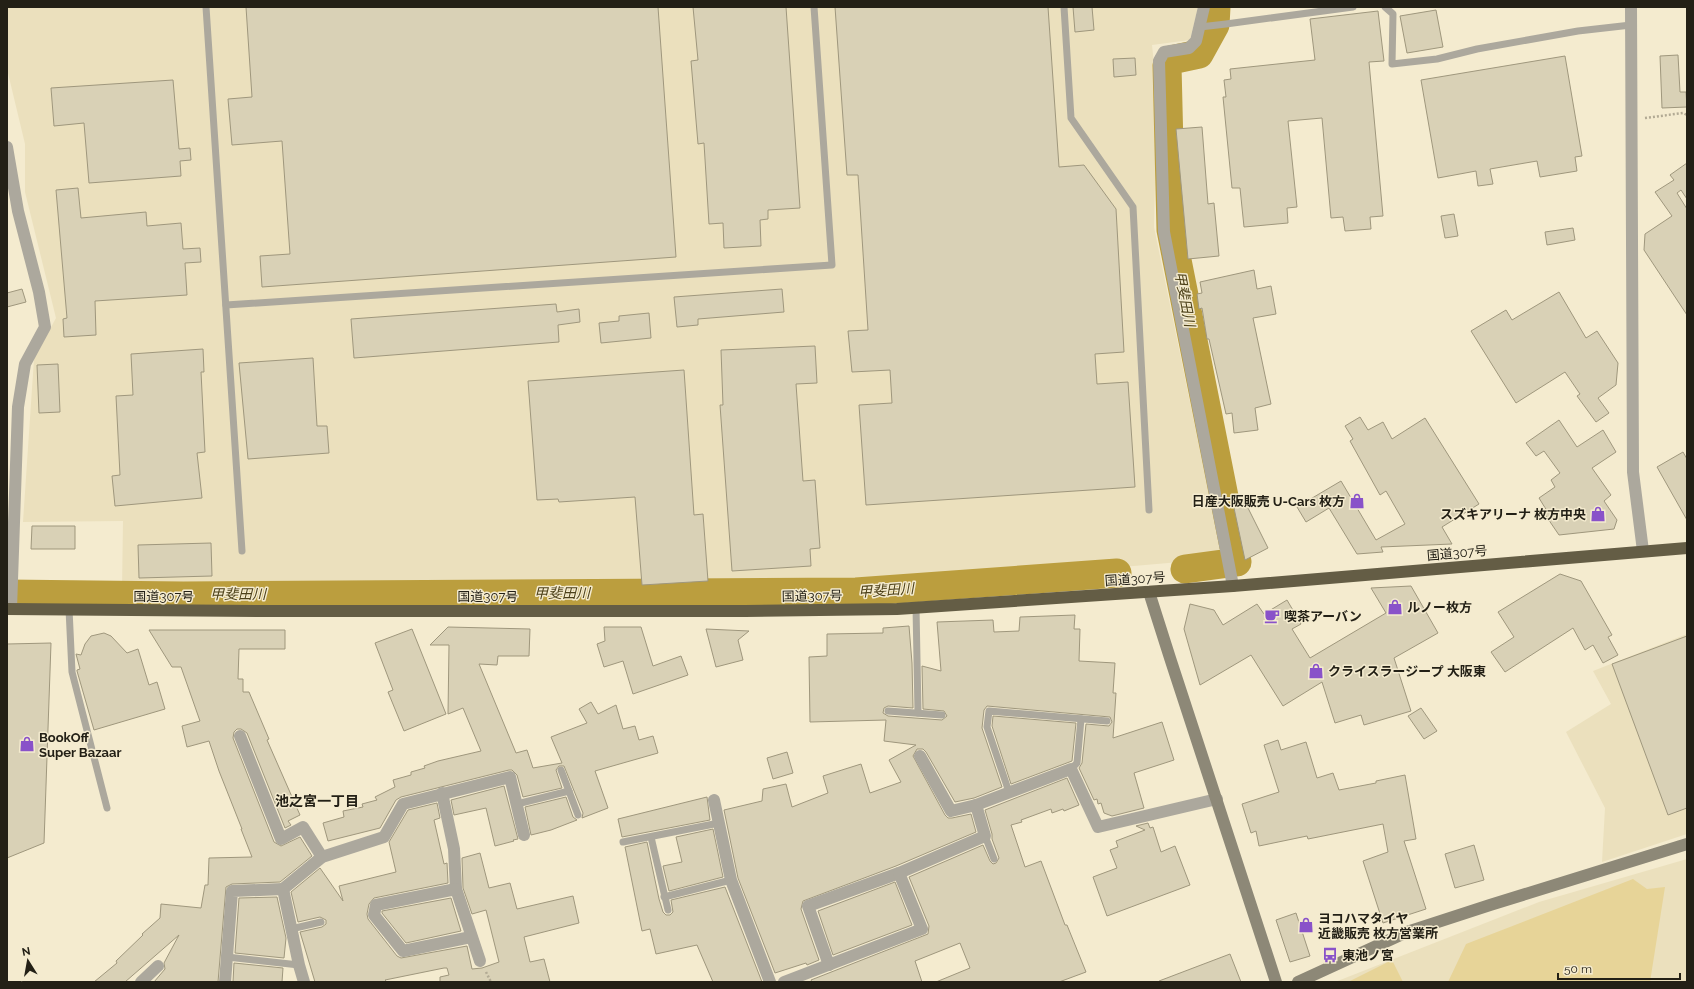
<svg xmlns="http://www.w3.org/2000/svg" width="1694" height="989" font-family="Raleway,'Noto Sans JP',sans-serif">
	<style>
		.built { fill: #ebe0bd }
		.green { fill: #e7d498 }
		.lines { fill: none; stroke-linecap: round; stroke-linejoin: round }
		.river { stroke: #bb9e3e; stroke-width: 29 }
		.building { fill: #d9d1b6; stroke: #9f977d }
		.path { stroke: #b2aa94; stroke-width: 2.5; stroke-dasharray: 2 2; stroke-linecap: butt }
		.lane { stroke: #aca89d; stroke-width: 7 }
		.street { stroke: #aca89d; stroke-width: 12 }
		.secondary { stroke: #8d8877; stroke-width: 12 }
		.highway { stroke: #645d45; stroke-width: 12 }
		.labels { text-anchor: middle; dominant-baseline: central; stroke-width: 3; stroke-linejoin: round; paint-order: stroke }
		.poi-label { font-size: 13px; font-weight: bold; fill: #232016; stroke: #f4ebcf; text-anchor: start }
		.street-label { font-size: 13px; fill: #232016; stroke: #f4ebcf }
		.water-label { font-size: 14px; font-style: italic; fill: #4d4119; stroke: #f4ebcf }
		.neighbourhood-label { font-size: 14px; font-weight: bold; fill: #232016; stroke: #f4ebcf }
	</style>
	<rect width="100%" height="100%" fill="#f4ebcf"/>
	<!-- built -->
	<g class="built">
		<polygon points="7,7 1198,7 1190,40 1152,45 1157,92 1154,227 1220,548 1214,559 856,590 122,589 123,521 23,522 34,359 56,318 25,192 25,144 7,69"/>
		<polygon points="1687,634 1687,834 1602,862 1605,808 1566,732 1611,704 1593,671"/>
		<polygon points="1687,859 1687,982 1335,982 1539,902"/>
	</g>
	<!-- green -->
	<g class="green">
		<polygon points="1633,879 1647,889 1665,887 1650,982 1448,982 1466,944"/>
		<polygon points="1392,960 1403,982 1348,982"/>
	</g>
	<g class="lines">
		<!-- river -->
		<g class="river">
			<polyline points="1185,569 1237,562 1171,230 1167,65 1171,60 1199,54 1215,25 1216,7"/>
			<polyline points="7,594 183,596 856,592 1117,573"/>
		</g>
	</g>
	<!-- building -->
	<g class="building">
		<polygon points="246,7 658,7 676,257 262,287 260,256 290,254 282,141 232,145 228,99 252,97"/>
		<polygon points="693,7 786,7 800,208 768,210 768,219 760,220 761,246 724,248 723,223 709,224 704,143 698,144 691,61 698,60"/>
		<polygon points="835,7 1048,7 1059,167 1084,165 1116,209 1124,352 1095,354 1097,384 1128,382 1135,487 866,505 859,405 892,403 890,370 852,372 848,331 868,330 858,175 847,175"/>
		<polygon points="1073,7 1092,7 1094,30 1075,32"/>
		<polygon points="1436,10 1443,47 1407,53 1400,16"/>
		<polygon points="1378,11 1384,61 1369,62 1383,216 1370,217 1371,229 1345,231 1343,217 1331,218 1322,118 1288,121 1297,207 1287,208 1288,223 1244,227 1240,188 1232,188 1223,97 1226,97 1224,80 1231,79 1230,69 1315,60 1310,19"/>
		<polygon points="1678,55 1680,92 1686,92 1687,107 1662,108 1660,56"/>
		<polygon points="1565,56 1582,156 1575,157 1577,171 1540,177 1537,161 1490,169 1493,184 1478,186 1476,171 1438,178 1421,80"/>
		<polygon points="1135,58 1136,75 1114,77 1113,59"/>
		<polygon points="173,80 179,149 190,148 191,160 180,161 181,176 89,183 84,123 54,126 51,88"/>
		<polygon points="1202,127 1208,204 1214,203 1219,256 1188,259 1176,129"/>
		<polygon points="1687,163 1687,199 1681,190 1677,193 1687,209 1687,315 1644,250 1645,234 1672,216 1655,192 1674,180 1670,175"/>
		<polygon points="78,188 81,218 146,212 147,226 181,223 183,249 200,248 201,262 185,263 187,295 95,301 96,335 64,337 63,319 67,318 56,190"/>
		<polygon points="1454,214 1458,236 1445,238 1441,216"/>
		<polygon points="1573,228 1575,240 1547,245 1545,232"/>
		<polygon points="1254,270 1257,289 1271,286 1276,314 1253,318 1271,404 1255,408 1258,430 1234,433 1232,413 1226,414 1209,339 1207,339 1202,308 1199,309 1197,294 1202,293 1200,282"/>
		<polygon points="22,289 26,302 7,307 7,293"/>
		<polygon points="782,289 784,312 698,319 698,325 677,327 674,297"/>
		<polygon points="1559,292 1586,338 1597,331 1618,363 1616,385 1598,398 1609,413 1596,422 1577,396 1580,394 1565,372 1516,403 1471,331 1506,310 1512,320"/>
		<polygon points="556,304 557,312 579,309 580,322 558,325 559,342 354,358 351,319"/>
		<polygon points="649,313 651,338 601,343 599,323 619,321 619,316"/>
		<polygon points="815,346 817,383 796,384 803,481 815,480 820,548 810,549 811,566 732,571 720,405 723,405 721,350"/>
		<polygon points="203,349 204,372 201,372 205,452 197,453 202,498 115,506 112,476 120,475 116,396 133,395 131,354"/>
		<polygon points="313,358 317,426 327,426 329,453 248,459 239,363"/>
		<polygon points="58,364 60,412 39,413 37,365"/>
		<polygon points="684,370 694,515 703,514 708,581 642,585 635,497 559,502 558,499 537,500 528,381"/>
		<polygon points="1360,417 1368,430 1383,422 1392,439 1425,418 1479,504 1442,527 1452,544 1381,547 1383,552 1357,554 1329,508 1306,522 1297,507 1341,481 1376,540 1405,524 1386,491 1380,495 1350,441 1353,439 1345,426"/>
		<polygon points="1559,420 1577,447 1603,430 1616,452 1592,468 1611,495 1604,501 1617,520 1614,529 1559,535 1544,513 1547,511 1539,498 1555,487 1551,480 1560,473 1544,451 1536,456 1526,443"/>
		<polygon points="1683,452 1687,459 1687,520 1657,467"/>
		<polygon points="1245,502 1268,548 1245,560 1234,508"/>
		<polygon points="32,526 75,526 75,549 31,549"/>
		<polygon points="211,543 212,576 139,578 138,545"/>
		<polygon points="1560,574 1581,581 1612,635 1608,637 1618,655 1603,663 1593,645 1585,650 1573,628 1505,672 1491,652 1514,637 1498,612"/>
		<polygon points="1411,586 1438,633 1394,658 1411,711 1364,725 1361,715 1335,723 1322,682 1283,706 1251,655 1200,685 1184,629 1190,604 1214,610 1223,625 1257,604 1264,614 1287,600 1301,624 1292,629 1310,658 1386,613 1371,588"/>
		<polygon points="1075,615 1074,629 1080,629 1079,661 1115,663 1113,693 1116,693 1113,738 1162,722 1174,760 1134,773 1144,808 1112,816 1104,813 1101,803 1098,804 1097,799 1094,800 1079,768 1082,763 1086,724 1109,726 1112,722 1110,717 987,706 984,710 982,728 1002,787 974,798 955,802 926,752 923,749 917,749 913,756 945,815 948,818 952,818 971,814 976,832 896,866 803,901 801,909 819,960 807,965 806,963 775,973 738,878 724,810 762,801 763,789 786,784 792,807 828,793 823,776 861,764 870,793 901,782 889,760 916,745 884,741 886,720 810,722 809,657 827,656 827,634 883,633 883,628 909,626 912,663 913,708 888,706 884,708 883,713 888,716 942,720 947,716 944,711 923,709 922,666 941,671 937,622 993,620 994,632 1019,631 1020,617"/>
		<polygon points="448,627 530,629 529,656 498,656 497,665 479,664 516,753 527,750 533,768 562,763 551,737 587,723 579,709 591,702 598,714 616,705 623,729 635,726 639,740 653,736 658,753 595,771 608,808 582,818 583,813 564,766 559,766 556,770 562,788 523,797 517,775 512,770 509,770 401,797 396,800 380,828 328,841 323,823 344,817 343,811 363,807 362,804 377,800 375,797 395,787 393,780 411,775 411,772 425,768 424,766 438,761 481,751 463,708 448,714 449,645 430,645"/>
		<polygon points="604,627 641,627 653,666 681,656 688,675 633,694 623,661 604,667 597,644 605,641"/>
		<polygon points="412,629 446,714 404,731 388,692 393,690 375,643"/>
		<polygon points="706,629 749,631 738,640 743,660 716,667"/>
		<polygon points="149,630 285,630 285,649 239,649 238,679 243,679 243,692 249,692 269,739 267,740 300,815 288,821 291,825 285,828 247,733 241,729 237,729 234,732 233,738 274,842 281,846 300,837 312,856 280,882 232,884 226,887 218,982 154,982 165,969 164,963 179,935 125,982 94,982 117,963 116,961 143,935 142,934 160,918 161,904 201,908 205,885 208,885 209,858 252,857 241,829 242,829 219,771 209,741 187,747 182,726 200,721 181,667 172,667"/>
		<polygon points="104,633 111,636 127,653 138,649 149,685 157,682 165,709 94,730 77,671 77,670 80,669 76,654 81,655 85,644 91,636"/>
		<polygon points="1687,636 1687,808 1668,815 1612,664"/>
		<polygon points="51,643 44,843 7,858 7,644"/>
		<polygon points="1421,708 1437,731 1424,739 1408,716"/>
		<polygon points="993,716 1076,723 1072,761 1011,784 992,726"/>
		<polygon points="1278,740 1281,750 1306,742 1317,778 1333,773 1339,790 1376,783 1376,781 1405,775 1416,839 1404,841 1426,909 1383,923 1363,861 1388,852 1383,824 1308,839 1307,836 1259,846 1256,831 1251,833 1242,804 1279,792 1264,745"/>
		<polygon points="787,752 793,773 773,779 767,758"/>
		<polygon points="1067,778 1079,805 1064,811 1063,809 1052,813 1051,809 1021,820 1022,822 1011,825 1025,867 1041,861 1065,925 1067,925 1086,972 1059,982 936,982 970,968 960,943 915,961 922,982 812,982 811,980 928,934 929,926 909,877 983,845 990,861 993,864 996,863 999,858 992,839 992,834 985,810"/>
		<polygon points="504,786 518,839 513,840 514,841 495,846 486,808 454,815 451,800"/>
		<polygon points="566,797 573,817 577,820 551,830 531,835 525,807"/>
		<polygon points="707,797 710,820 622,837 618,819"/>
		<polygon points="437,803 440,818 434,820 444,864 447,863 448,883 374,898 369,904 367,914 368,919 397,956 401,958 467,946 472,969 482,968 499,962 486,910 472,914 463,888 462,858 480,853 489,888 510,883 517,909 573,896 579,923 524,937 530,962 544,959 550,982 440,982 440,977 449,975 447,968 444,968 385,980 387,982 315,982 300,932 322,927 326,924 326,920 320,917 298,922 291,892 320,868 343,901 339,886 396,872 389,842 408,810"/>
		<polygon points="1148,823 1150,828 1153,827 1161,852 1175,846 1190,885 1107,916 1093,877 1117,868 1110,850 1118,847 1116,841 1145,830 1136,826"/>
		<polygon points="713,829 723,877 669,891 663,866 682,862 676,837"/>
		<polygon points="647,842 659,899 663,912 666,915 670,915 673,912 671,900 725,887 762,982 713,982 697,945 656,954 650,929 642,931 625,847"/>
		<polygon points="1474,845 1484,880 1455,888 1445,854"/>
		<polygon points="895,882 912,925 833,955 818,911"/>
		<polygon points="277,897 286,938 284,958 235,953 239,898"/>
		<polygon points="451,898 461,931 406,943 382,913 382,911"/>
		<polygon points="1296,913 1310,956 1290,962 1276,920"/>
		<polygon points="1230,954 1241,982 1160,982 1159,981"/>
		<polygon points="234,963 283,968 282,982 233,982"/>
	</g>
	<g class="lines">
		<!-- path -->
		<g class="path">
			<polyline points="1645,118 1683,113 1687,115"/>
			<polyline points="486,972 491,982"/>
		</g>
		<!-- lane -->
		<g class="lane">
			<polyline points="206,7 242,551"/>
			<polyline points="1064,7 1071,118 1133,207 1149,510"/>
			<polyline points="1385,7 1393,14 1392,64 1437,59 1477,49 1578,31 1631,25"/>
			<polyline points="1200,27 1226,24 1353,7"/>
			<polyline points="226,305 832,265 814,7"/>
			<polyline points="916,607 918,713"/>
			<polyline points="69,609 72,672 107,808"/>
			<polyline points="888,711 942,715"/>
			<polyline points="1071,769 1077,763 1081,719"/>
			<polyline points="561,770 578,815"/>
			<polyline points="1009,792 987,727 989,711 1107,721"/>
			<polyline points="517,804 569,791"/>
			<polyline points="985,836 994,859"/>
			<polyline points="651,837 668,910"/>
			<polyline points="623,842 719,823"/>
			<polyline points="664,897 731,880"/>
			<polyline points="291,929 321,922"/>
			<polyline points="227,957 299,965"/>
		</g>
		<!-- street -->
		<g class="street">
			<polyline points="1204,7 1196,41 1189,48 1164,52 1159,61 1164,232 1233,586"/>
			<polyline points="1631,7 1633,472 1643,551"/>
			<polyline points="7,147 18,211 39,292 45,327 25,364 18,407 11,609"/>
			<polyline points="240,736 281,839 303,827 322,857"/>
			<polyline points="920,756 951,811 976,805 1071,769 1098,827 1217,799"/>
			<polyline points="442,793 454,849 456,889 480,961"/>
			<polyline points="714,800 731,880 770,982"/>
			<polyline points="283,889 322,857 384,837 403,804 510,777 524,835"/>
			<polyline points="456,889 376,905 374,915 403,951 471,937"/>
			<polyline points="829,965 808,906 899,873 985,836 976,805"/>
			<polyline points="141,982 158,966"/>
			<polyline points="225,982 232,891 283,889 299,965 304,982"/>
			<polyline points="784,982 922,929 899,873"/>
		</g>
		<!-- secondary -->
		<g class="secondary">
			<polyline points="1149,592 1170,658 1276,982"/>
			<polyline points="1298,982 1407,932 1490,905 1687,844"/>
		</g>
		<!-- highway -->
		<polyline class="highway" points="7,609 259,611 745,611 897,609 1233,586 1687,548"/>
	</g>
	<!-- icons -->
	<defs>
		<g id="shop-bare" transform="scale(1.2)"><path d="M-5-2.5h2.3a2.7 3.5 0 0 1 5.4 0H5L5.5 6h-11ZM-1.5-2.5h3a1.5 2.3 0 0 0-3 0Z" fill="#8952c9" stroke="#f4ebcf" stroke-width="2.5" paint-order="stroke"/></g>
		<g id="cafe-bare" transform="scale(1.2)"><path d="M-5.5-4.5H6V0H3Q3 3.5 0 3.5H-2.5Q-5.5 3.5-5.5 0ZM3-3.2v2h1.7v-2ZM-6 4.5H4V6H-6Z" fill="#8952c9" stroke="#f4ebcf" stroke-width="2.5" paint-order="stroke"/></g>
		<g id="bus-bare" transform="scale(1.2)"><path d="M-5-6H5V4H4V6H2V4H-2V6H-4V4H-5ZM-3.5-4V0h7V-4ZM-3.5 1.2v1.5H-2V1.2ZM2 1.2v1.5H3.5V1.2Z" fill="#8952c9" stroke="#f4ebcf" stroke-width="2.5" paint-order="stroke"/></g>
	</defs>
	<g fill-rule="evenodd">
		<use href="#shop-bare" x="1357" y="501"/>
		<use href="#shop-bare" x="1598" y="514"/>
		<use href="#shop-bare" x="1395" y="607"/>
		<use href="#cafe-bare" x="1272" y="616"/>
		<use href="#shop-bare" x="1316" y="671"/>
		<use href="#shop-bare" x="27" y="744"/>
		<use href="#shop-bare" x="1306" y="925"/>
		<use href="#bus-bare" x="1330" y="955"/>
	</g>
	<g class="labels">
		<!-- poi labels -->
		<g class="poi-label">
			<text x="1345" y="501" text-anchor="end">日産大阪販売 U-Cars 枚方</text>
			<text x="1586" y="514" text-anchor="end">スズキアリーナ 枚方中央</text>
			<text x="1407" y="607">ルノー枚方</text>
			<text x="1284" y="616">喫茶アーバン</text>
			<text x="1328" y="671">クライスラージープ 大阪東</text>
			<text x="39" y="737">BookOff<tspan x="39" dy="15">Super Bazaar</tspan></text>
			<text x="1318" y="918">ヨコハマタイヤ<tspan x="1318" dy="15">近畿販売 枚方営業所</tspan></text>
			<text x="1342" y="955">東池ノ宮</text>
		</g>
		<!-- street labels -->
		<g class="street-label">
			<text transform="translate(1457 553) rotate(-5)">国道307号</text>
			<text transform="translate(1135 579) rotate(-4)">国道307号</text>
			<text x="164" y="596">国道307号</text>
			<text x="488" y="596">国道307号</text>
			<text transform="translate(812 596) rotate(-1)">国道307号</text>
		</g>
		<!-- water labels -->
		<g class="water-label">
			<text transform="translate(1185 299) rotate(79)">甲斐田川</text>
			<text transform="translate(886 590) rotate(-4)">甲斐田川</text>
			<text x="562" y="593">甲斐田川</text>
			<text x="238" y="594">甲斐田川</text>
		</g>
		<!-- neighbourhood labels -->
		<g class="neighbourhood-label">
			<text x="317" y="801">池之宮一丁目</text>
		</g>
	</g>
	<!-- border -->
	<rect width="1694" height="989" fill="none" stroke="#232016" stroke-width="16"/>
	<!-- north arrow -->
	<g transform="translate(28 961) rotate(349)" stroke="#f4ebcf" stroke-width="3" paint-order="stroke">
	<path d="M0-3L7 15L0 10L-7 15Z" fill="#232016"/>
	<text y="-6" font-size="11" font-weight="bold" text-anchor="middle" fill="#232016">N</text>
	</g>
	<!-- scale -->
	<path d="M1558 973v6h122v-6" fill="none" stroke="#232016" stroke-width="2"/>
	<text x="1564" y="973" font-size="12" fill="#232016" stroke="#f4ebcf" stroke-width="3" paint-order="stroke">50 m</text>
</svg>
